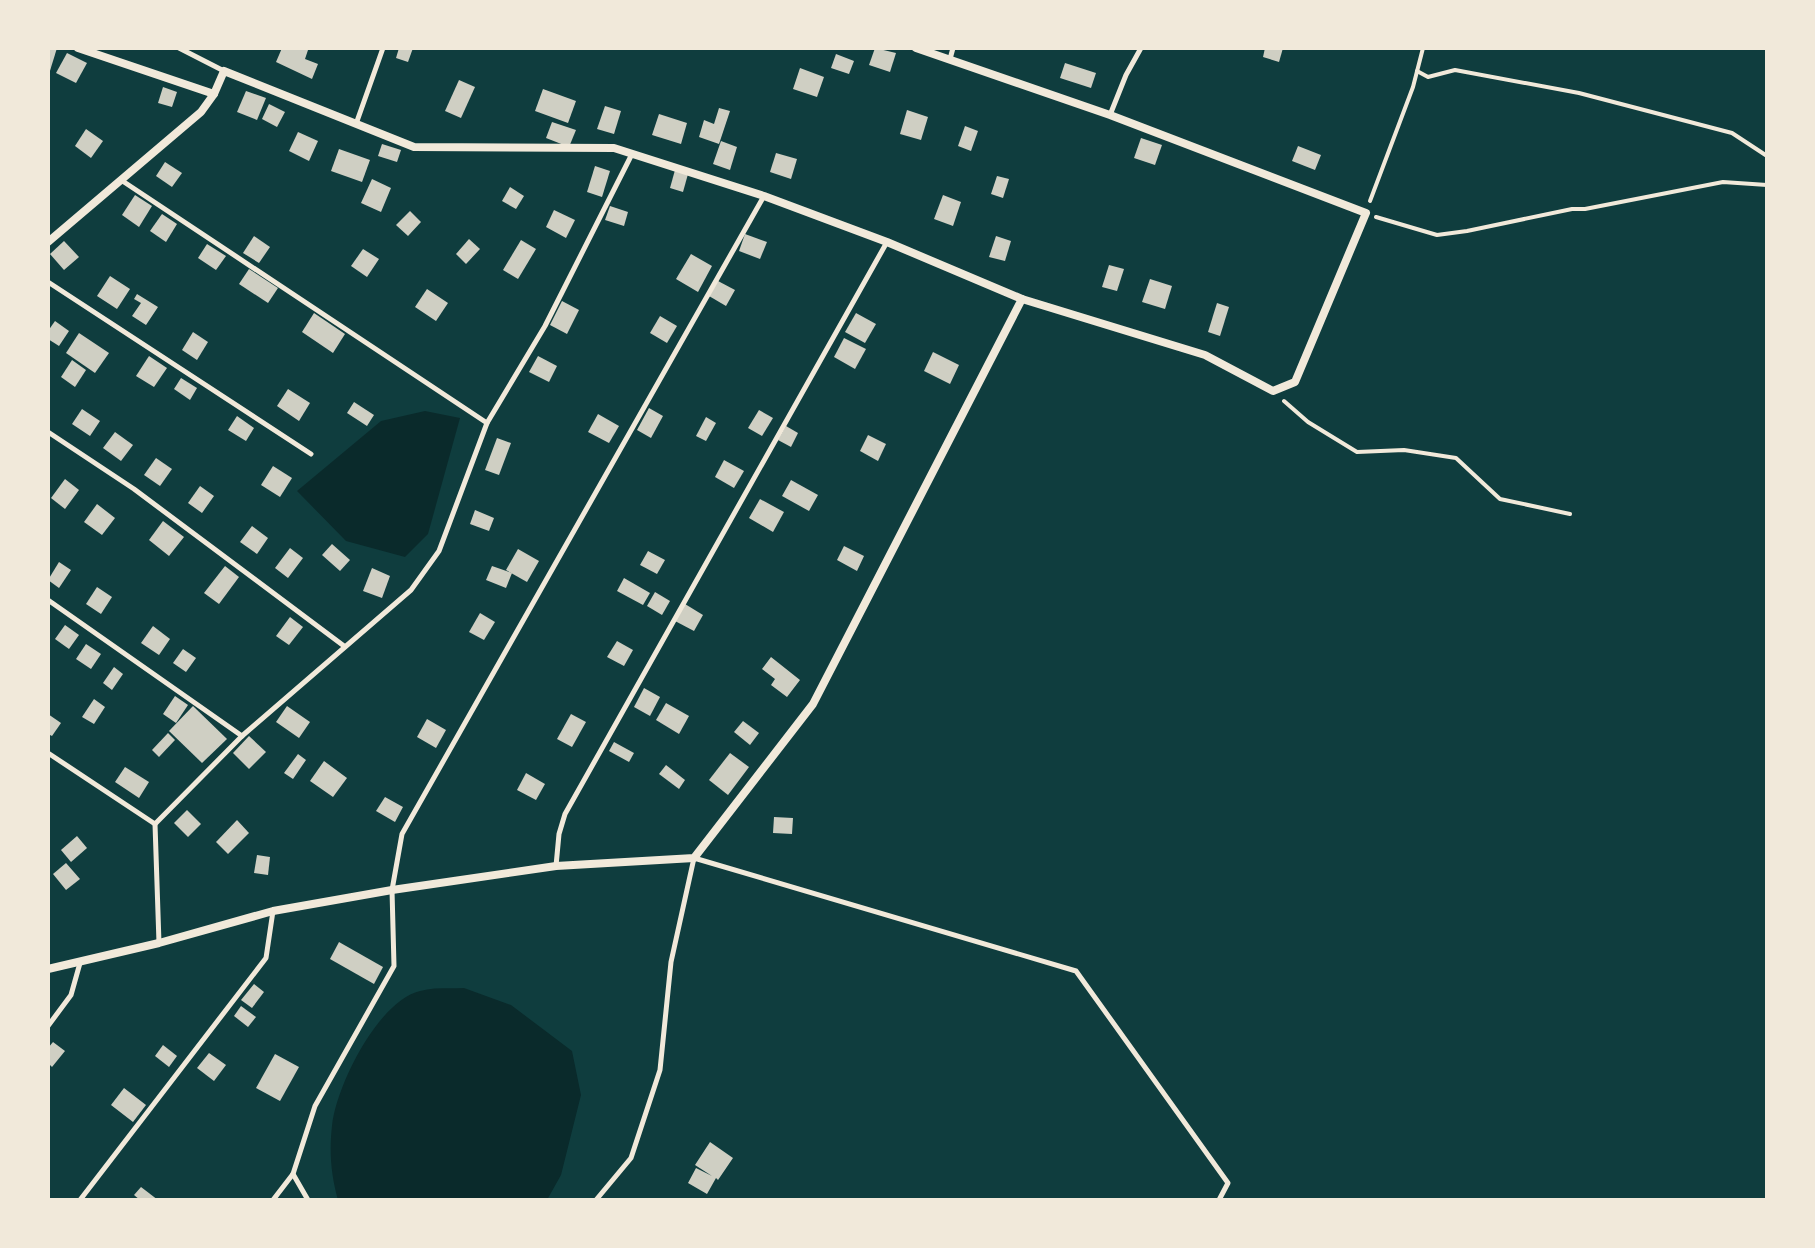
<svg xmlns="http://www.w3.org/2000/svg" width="1815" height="1248" font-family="Rubik,sans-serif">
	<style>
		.water { fill: #0a2a2b }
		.building { fill: #cfcfc3 }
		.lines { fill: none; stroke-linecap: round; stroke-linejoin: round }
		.path { stroke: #f1e9da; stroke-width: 4 }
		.service { stroke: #f1e9da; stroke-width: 5 }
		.minor { stroke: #f1e9da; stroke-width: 8 }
	</style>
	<rect width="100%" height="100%" fill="#0f3d3e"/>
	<!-- water -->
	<g class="water">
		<polygon points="425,411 460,418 428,534 405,557 346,541 297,491 381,421"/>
		<path d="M464,988L511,1005L572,1051L581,1095L561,1175L547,1200H338C331,1175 329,1152 332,1126C336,1086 378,1001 420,991C434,987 450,989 464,988Z"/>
	</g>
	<!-- building -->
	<g class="building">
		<polygon points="48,48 57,48 49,74 48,74"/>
		<polygon points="282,48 308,50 305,59 318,64 312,79 276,62"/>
		<polygon points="399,48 413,48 408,62 396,58"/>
		<polygon points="875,48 896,53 890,72 869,65"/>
		<polygon points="1265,48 1283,48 1279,62 1263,57"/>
		<polygon points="67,53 87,63 76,83 56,73"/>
		<polygon points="836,54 854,61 849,74 831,68"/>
		<polygon points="1065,63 1096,73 1091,88 1060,78"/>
		<polygon points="800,68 824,77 817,97 793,89"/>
		<polygon points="459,80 475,87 461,118 445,111"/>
		<polygon points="163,87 177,92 172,107 158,103"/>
		<polygon points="543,89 576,101 568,123 535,111"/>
		<polygon points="246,91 266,98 257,120 237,112"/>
		<polygon points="269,104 285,112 277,127 262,119"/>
		<polygon points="605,106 621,111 614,134 597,129"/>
		<polygon points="719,108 730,111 719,144 699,137 704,120 714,124"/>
		<polygon points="907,110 928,117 921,140 900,134"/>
		<polygon points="659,114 687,123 681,144 652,135"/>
		<polygon points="552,122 576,130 569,147 546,138"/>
		<polygon points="965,126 978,131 971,151 958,146"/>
		<polygon points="86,129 103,141 91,158 75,146"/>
		<polygon points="298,132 318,141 309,161 289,151"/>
		<polygon points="1141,138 1162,145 1155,165 1134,158"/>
		<polygon points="721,141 737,147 730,170 713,164"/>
		<polygon points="382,144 401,150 397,162 378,156"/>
		<polygon points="1298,146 1321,155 1315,170 1292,161"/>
		<polygon points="339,149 370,160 362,182 331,171"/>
		<polygon points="776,153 797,159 791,179 770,172"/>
		<polygon points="165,162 182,173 172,187 156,176"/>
		<polygon points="595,166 610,171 602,197 587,192"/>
		<polygon points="675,170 688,174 683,192 670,188"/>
		<polygon points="997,176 1009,179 1003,198 991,194"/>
		<polygon points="372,179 391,188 381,212 361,203"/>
		<polygon points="510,187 524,196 516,209 502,201"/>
		<polygon points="135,195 152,206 139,227 122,215"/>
		<polygon points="943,195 961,202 953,226 934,219"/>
		<polygon points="610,206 628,212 624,226 605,220"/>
		<polygon points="554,210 575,220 566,238 546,227"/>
		<polygon points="410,211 421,222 408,236 396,225"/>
		<polygon points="162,214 177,224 166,242 150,231"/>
		<polygon points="745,234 767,242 760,259 739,251"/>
		<polygon points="254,236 270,247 259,263 243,253"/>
		<polygon points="996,236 1011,241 1005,261 989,257"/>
		<polygon points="469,239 480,249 466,264 456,254"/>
		<polygon points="521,240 536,249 518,279 503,270"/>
		<polygon points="64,241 79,257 64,270 50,254"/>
		<polygon points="207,244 226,256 216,270 198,258"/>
		<polygon points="363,249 379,259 367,277 351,266"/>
		<polygon points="691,254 712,266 698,292 676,279"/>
		<polygon points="1109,265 1124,269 1117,291 1102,287"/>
		<polygon points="249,269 278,288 268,303 239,284"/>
		<polygon points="110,276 130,289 117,309 97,296"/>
		<polygon points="1150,279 1172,286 1165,309 1142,302"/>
		<polygon points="718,281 735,290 726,306 709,296"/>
		<polygon points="427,289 448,303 436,321 415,307"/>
		<polygon points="137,294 158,307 146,325 132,316 141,303 134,299"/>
		<polygon points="562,301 579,310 567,334 550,325"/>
		<polygon points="1217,303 1229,307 1220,336 1208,332"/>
		<polygon points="314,313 345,334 333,353 302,332"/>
		<polygon points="856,313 876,324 865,343 845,332"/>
		<polygon points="660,316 677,326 667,343 650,333"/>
		<polygon points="55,321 69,331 59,346 48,339 48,331"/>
		<polygon points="193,332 208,342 197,360 182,350"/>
		<polygon points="79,333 109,353 95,373 66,353"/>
		<polygon points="844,338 866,349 855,369 834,357"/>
		<polygon points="933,352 959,365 950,384 924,371"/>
		<polygon points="149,356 167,368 154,387 136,376"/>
		<polygon points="538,356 557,366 549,382 529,372"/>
		<polygon points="72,360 86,370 75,387 61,377"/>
		<polygon points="181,378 197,388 190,400 174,389"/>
		<polygon points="288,389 310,403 299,421 277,406"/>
		<polygon points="354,402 374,415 367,426 347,413"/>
		<polygon points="649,408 663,416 651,438 637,430"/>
		<polygon points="82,409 100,421 90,436 72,424"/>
		<polygon points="759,410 773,418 762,436 748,428"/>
		<polygon points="598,414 619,426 609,443 588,432"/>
		<polygon points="237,416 254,428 246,441 228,430"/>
		<polygon points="706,417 716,423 706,441 696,436"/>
		<polygon points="786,426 798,433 791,447 778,440"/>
		<polygon points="115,432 133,445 121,461 103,448"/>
		<polygon points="868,435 886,444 878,461 860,451"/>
		<polygon points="497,438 511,443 499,475 485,470"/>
		<polygon points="156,458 172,469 160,486 144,475"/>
		<polygon points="724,460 744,471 734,488 715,477"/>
		<polygon points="273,466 292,478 280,497 261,485"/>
		<polygon points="65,479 79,490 65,509 51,498"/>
		<polygon points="791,480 818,495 809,511 782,496"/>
		<polygon points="200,486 214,496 202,513 188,503"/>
		<polygon points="760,499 784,512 773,532 749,518"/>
		<polygon points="97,504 115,518 102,535 84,522"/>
		<polygon points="475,510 494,518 489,531 470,524"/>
		<polygon points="163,521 184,537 169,556 149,540"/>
		<polygon points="252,526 268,538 257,554 240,542"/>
		<polygon points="332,544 350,560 340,571 322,555"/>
		<polygon points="844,546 864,556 857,571 837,560"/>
		<polygon points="290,548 303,558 288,578 275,568"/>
		<polygon points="518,549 539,561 527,582 506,570"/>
		<polygon points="648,551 665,560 657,574 640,565"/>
		<polygon points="59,562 71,570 59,588 48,580"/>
		<polygon points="225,566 239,577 219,604 204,593"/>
		<polygon points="492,566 512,573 506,588 486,580"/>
		<polygon points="372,568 390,576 382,598 363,591"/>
		<polygon points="624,578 650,593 643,605 617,591"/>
		<polygon points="97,587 112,597 101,614 86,604"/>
		<polygon points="655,592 670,601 662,615 647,606"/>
		<polygon points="685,604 703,615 694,631 675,621"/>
		<polygon points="480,613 495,622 484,640 469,632"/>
		<polygon points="290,617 303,627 289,645 276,636"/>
		<polygon points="65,625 79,635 69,649 55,639"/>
		<polygon points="153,626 170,639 159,655 141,643"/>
		<polygon points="617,641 633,650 624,666 607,657"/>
		<polygon points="86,644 101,654 91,669 76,659"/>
		<polygon points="183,649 196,658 186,672 173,663"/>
		<polygon points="771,657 800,680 787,697 771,685 775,679 762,669"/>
		<polygon points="114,667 123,674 112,690 103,683"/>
		<polygon points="644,688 660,697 650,716 634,707"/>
		<polygon points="175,696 188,705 176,723 163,714"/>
		<polygon points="94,699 105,707 94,724 82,717"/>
		<polygon points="666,703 689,716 679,734 656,720"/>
		<polygon points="193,706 227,739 202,763 169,731"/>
		<polygon points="287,706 310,722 299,738 276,722"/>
		<polygon points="48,714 61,723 52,736 48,734"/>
		<polygon points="571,714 586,722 572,747 557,739"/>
		<polygon points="427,719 446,730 436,748 417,737"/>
		<polygon points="743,721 759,733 750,745 734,732"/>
		<polygon points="168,733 175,740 159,757 152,750"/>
		<polygon points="249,736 266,752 249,769 233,753"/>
		<polygon points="614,742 634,753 629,762 609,751"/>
		<polygon points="730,753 749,767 728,795 709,780"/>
		<polygon points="298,754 306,760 293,779 284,773"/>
		<polygon points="324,761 347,778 333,797 310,781"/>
		<polygon points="666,765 685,780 679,789 659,774"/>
		<polygon points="125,767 149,782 139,798 115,782"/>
		<polygon points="526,773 545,784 536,800 517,790"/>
		<polygon points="385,797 403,807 395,822 376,811"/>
		<polygon points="187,810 201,824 188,837 174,823"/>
		<polygon points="774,817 793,818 792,834 773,833"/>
		<polygon points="237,820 249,833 228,854 216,842"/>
		<polygon points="77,836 87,848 71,862 61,850"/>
		<polygon points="257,855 270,857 268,875 254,873"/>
		<polygon points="66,863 80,879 66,890 53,874"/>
		<polygon points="339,942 383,967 374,984 330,959"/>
		<polygon points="254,984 264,992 252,1008 241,1000"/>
		<polygon points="241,1006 256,1017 248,1027 234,1016"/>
		<polygon points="53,1042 65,1051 52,1067 48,1063 48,1048"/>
		<polygon points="163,1045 177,1056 169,1067 155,1056"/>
		<polygon points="209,1053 226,1065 214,1081 197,1068"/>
		<polygon points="275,1054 299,1067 280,1101 256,1088"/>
		<polygon points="124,1088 146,1105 133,1122 111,1105"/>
		<polygon points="710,1142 733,1158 718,1180 716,1178 707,1194 688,1183 696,1168 712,1176 695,1165"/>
		<polygon points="141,1187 158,1200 140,1200 134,1195"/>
	</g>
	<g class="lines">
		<!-- path -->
		<g class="path">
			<polyline points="1417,71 1428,77 1455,70 1579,93 1732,133 1767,156"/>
			<polyline points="1370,201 1413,87 1423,48"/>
			<polyline points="1376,217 1437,235 1467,231 1572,209 1585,209 1723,182 1767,185"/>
			<polyline points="1284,401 1308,422 1357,452 1404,450 1456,458 1500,499 1570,514"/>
		</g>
		<!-- service -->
		<g class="service">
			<polyline points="179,48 224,71"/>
			<polyline points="950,59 953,48"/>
			<polyline points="1110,115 1126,75 1141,48"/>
			<polyline points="356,124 383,48"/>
			<polyline points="121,180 487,423"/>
			<polyline points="48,282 311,454"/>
			<polyline points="48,432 134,489 344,646"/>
			<polyline points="48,600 242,736"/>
			<polyline points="48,753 155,824 242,736 411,590 439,551 487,423 545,326 632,154"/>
			<polyline points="155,824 159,943"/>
			<polyline points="556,866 559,834 565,814 887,242"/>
			<polyline points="48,1026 71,995 80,963"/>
			<polyline points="293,1174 308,1200"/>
			<polyline points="80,1200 266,958 273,911"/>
			<polyline points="273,1200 293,1174 315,1106 394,966 392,890 402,834 764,196"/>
			<polyline points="596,1200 631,1158 660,1070 671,962 694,858 1076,971 1228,1183 1219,1200"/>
		</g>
		<!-- minor -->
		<g class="minor">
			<polyline points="78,48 214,94"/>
			<polyline points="916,48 1110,115 1366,213 1295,382 1273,391 1205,355 1022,299"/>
			<polyline points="48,242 201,112 214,94 224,71 414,147 614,148 764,196 887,242 1022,299 813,704 694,858 556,866 392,890 273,911 159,943 48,969"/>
		</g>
	</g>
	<!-- border -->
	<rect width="1815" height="1248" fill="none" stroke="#f1e9da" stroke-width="100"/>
</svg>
